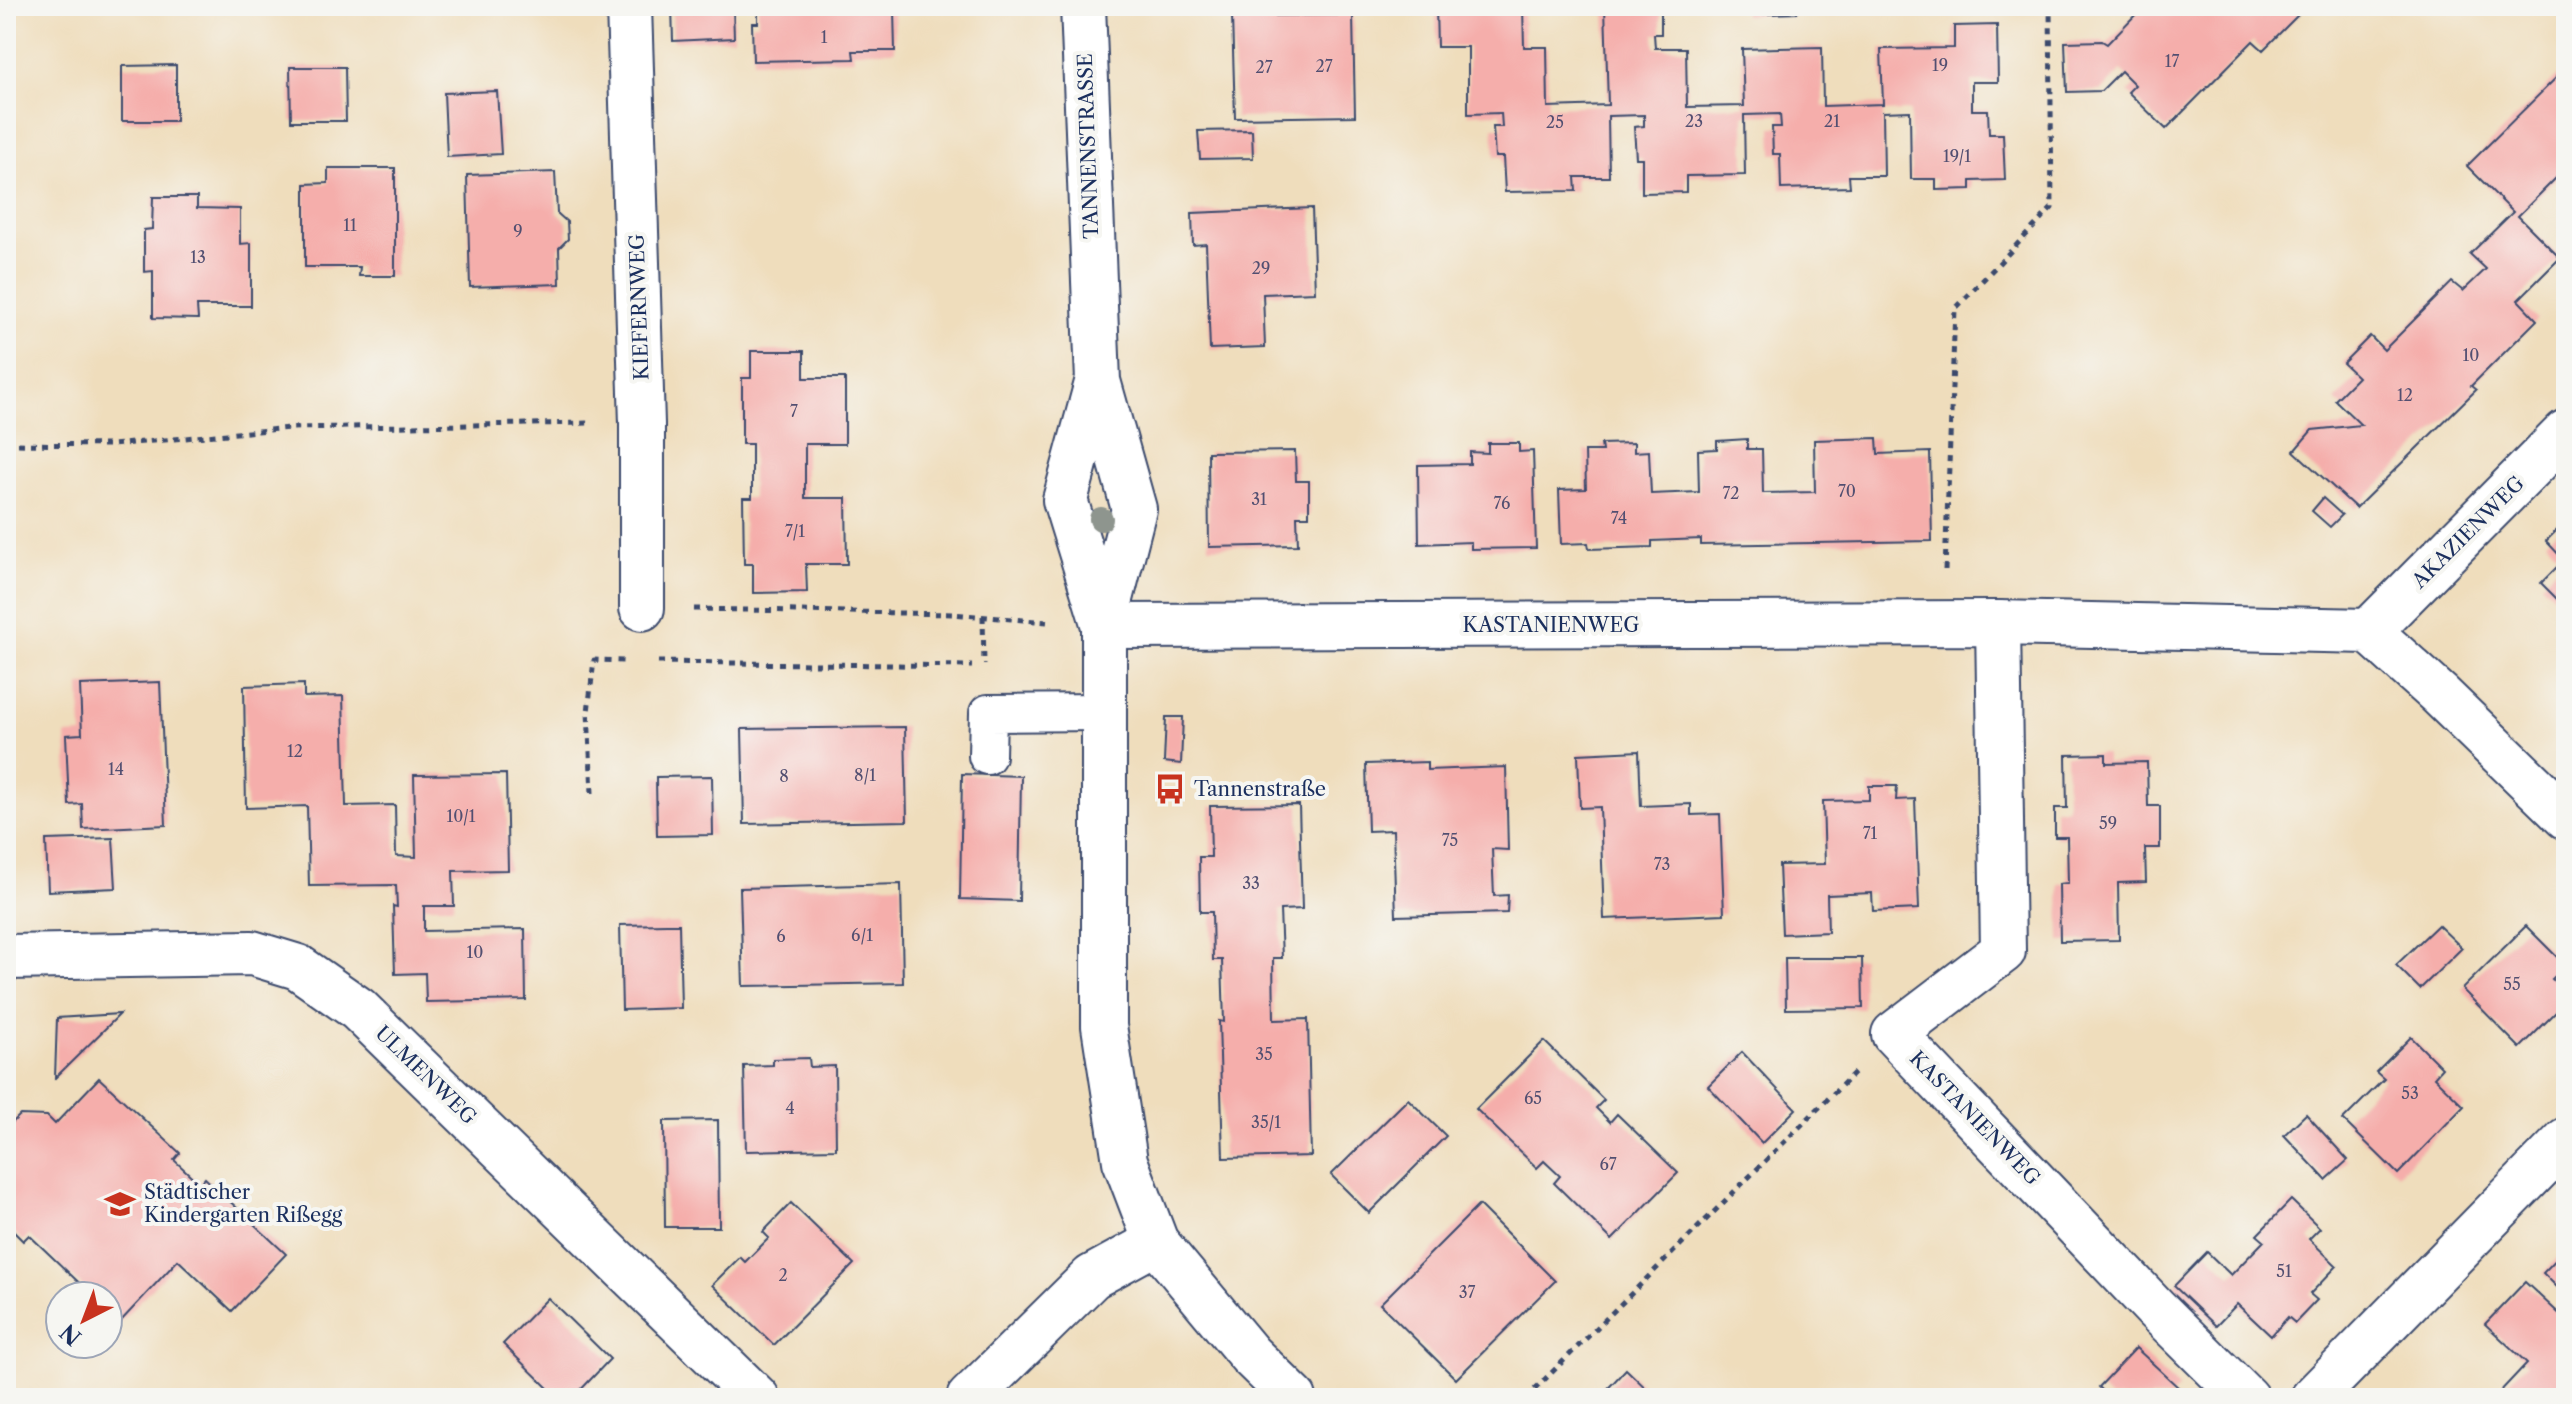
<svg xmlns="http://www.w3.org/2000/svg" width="2572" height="1404" font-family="'Libre Caslon Text',serif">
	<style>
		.building { fill: #f5aeab }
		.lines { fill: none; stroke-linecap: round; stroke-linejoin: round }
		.lane-casing { stroke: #3b496c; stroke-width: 40 }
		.street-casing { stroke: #3b496c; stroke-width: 48 }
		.path { stroke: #3b496c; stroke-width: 5; stroke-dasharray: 6 6; stroke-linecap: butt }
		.lane { stroke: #fff; stroke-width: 36 }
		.street { stroke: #fff; stroke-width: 44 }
		.tree { fill: #8e958e }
		.labels { text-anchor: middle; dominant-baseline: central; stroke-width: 8; stroke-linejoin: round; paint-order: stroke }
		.number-label { font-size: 16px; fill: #524f71 }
		.street-label { font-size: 20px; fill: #1b2f5e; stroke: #f6f6f2 }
		.poi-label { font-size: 20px; fill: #1b2f5e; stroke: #f6f6f2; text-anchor: start }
	</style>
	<rect width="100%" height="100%" fill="#f6f6f2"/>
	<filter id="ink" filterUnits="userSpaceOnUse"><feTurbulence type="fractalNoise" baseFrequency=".0125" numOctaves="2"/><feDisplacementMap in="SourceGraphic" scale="16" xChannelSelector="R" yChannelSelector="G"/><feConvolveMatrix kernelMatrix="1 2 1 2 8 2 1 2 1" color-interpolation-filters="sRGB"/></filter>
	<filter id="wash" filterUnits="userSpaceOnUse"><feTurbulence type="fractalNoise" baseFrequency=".006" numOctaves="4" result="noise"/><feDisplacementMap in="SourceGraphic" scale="32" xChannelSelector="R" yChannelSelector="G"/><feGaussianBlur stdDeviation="1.8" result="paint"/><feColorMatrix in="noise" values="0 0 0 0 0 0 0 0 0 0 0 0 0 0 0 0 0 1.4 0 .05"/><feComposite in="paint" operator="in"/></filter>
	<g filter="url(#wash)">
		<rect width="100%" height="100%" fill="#efddbc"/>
		<g id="blocks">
			<!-- building -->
			<g class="building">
				<polygon points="672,6 733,6 734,38 673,41"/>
				<polygon points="758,6 896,6 894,9 895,51 853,51 854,59 753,61 752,23 758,23"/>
				<polygon points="1436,6 1523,6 1524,47 1547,47 1548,107 1608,105 1605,6 1661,6 1661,34 1654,34 1655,48 1686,48 1687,107 1744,106 1742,49 1822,47 1823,106 1883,104 1881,49 1954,48 1954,26 1997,25 1998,82 1972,82 1972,110 1988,110 1989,134 2003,134 2005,180 1971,181 1971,189 1936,190 1936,179 1911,179 1910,111 1883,112 1884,176 1849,176 1850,187 1781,189 1780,154 1773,154 1772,127 1781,127 1780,114 1744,115 1745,175 1686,176 1686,192 1642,193 1642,158 1636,158 1634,127 1644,126 1644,115 1608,116 1609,177 1575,177 1576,191 1505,192 1503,157 1495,157 1493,127 1502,127 1501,113 1468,114 1468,47 1437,47"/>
				<polygon points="1744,6 1797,6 1797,13 1744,15"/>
				<polygon points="2144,6 2307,6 2263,50 2253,41 2166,129 2128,92 2135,85 2121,71 2101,91 2067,92 2065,42 2102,41 2107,44"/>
				<polygon points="1353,15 1355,116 1235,118 1232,16"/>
				<polygon points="176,65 176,121 122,121 122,66"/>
				<polygon points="290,67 345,67 346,121 291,121"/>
				<polygon points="2566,68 2566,168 2518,216 2560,258 2518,300 2537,320 2471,386 2476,390 2356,508 2294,451 2312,430 2361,425 2335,400 2358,377 2343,363 2370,336 2384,350 2452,282 2463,291 2486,269 2470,254 2513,212 2467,166"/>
				<polygon points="497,91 501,154 447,157 444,93"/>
				<polygon points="1252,130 1253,158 1200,159 1198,131"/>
				<polygon points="328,168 395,168 395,276 359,276 360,267 305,267 305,184 328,183"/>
				<polygon points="555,172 557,213 567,222 568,239 559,248 560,284 470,287 467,175"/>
				<polygon points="153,197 197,197 197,208 240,209 240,244 251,243 251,306 197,306 198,319 153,318 153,271 144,272 144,230 152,229"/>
				<polygon points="1312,208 1315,292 1263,294 1265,347 1210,349 1206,244 1193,245 1192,213"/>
				<polygon points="751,351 804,351 804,378 845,378 845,444 805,444 805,498 846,498 847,564 806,564 807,592 753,593 753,564 744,564 743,498 752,498 752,444 742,444 742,378 751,378"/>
				<polygon points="1877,438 1878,454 1930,452 1932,541 1701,545 1701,539 1652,541 1652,547 1589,549 1588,543 1561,544 1559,490 1586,489 1585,451 1602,451 1601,444 1634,443 1634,452 1649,451 1651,494 1699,492 1698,450 1717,449 1717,441 1747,439 1747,449 1762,449 1763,493 1815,492 1814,440"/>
				<polygon points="1488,443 1519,443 1519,452 1533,451 1536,548 1471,549 1471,542 1419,544 1418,465 1470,464 1470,452 1488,453"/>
				<polygon points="1295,451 1296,481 1309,481 1309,516 1297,516 1298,545 1209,547 1208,452"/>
				<polygon points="2323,498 2342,515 2330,527 2312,511"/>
				<polygon points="2566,521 2566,608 2541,583 2564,560 2546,541"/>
				<polygon points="160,682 166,825 83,829 82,804 69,805 66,735 82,734 80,685"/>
				<polygon points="304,684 304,697 343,696 346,806 395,805 396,856 416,857 414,775 506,774 508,870 453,871 454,906 424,906 424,931 525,929 526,1000 426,1002 425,973 395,974 393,906 397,907 396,885 309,886 307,806 246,808 244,686"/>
				<polygon points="1166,717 1183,717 1181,764 1164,762"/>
				<polygon points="905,727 907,821 744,824 742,729"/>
				<polygon points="1639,751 1641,806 1691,804 1691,815 1720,814 1724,914 1604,919 1600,807 1580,808 1578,754"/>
				<polygon points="2106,754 2106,763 2147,762 2148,806 2160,806 2160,848 2145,848 2146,882 2118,883 2119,940 2060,941 2059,884 2068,883 2067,837 2055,837 2055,808 2067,808 2066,755"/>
				<polygon points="1427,762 1427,770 1506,767 1508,850 1492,849 1494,896 1508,895 1507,913 1396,916 1393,830 1368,831 1366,764"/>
				<polygon points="962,774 1021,776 1019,901 960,899"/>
				<polygon points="712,776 713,835 657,836 656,777"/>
				<polygon points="1869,786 1897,786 1896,800 1915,799 1919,909 1873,911 1872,893 1827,895 1828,932 1782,934 1779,865 1825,864 1823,801 1869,800"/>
				<polygon points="1299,805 1302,909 1280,910 1282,958 1273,958 1274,1020 1308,1019 1311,1156 1223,1158 1219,1021 1224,1022 1222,960 1213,960 1212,912 1200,912 1199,857 1211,857 1210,806"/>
				<polygon points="113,838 116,888 48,891 46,840"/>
				<polygon points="901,884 903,983 743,986 740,888"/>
				<polygon points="666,924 679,924 681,1008 622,1010 620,925"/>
				<polygon points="2438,925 2462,948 2420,989 2396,965"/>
				<polygon points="2526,926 2566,966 2552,979 2566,992 2566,1002 2520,1048 2462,989"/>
				<polygon points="1785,958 1862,958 1863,1008 1786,1009"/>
				<polygon points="120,1014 55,1078 57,1018"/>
				<polygon points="2411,1037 2442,1068 2434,1077 2464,1106 2398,1174 2343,1120 2384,1079 2376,1072"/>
				<polygon points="1544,1041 1604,1100 1596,1108 1610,1122 1617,1114 1678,1173 1612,1240 1554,1183 1560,1176 1544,1161 1537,1168 1476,1109"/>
				<polygon points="1742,1052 1796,1109 1762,1143 1708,1086"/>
				<polygon points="809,1058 810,1067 835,1066 836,1149 746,1151 744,1066 773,1065 773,1059"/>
				<polygon points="99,1078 180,1153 174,1160 200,1184 205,1178 286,1254 232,1311 178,1260 120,1322 108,1310 108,1296 93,1296 29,1235 23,1241 6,1224 6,1118 12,1123 20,1115 47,1116 55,1124"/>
				<polygon points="1408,1099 1446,1136 1369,1213 1331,1175"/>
				<polygon points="2306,1114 2348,1160 2326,1180 2284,1135"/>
				<polygon points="718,1120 719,1227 665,1227 664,1121"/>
				<polygon points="2291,1200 2320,1228 2309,1239 2337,1266 2310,1294 2317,1300 2295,1323 2288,1317 2271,1336 2237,1304 2216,1326 2174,1286 2207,1252 2231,1275 2264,1241 2257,1235"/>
				<polygon points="791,1203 854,1264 774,1345 712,1285 740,1257 745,1262 769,1238 763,1232"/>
				<polygon points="1479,1205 1555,1281 1456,1379 1380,1304"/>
				<polygon points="2566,1249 2566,1296 2543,1273"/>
				<polygon points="2525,1282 2566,1320 2566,1398 2495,1397 2527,1363 2485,1324"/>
				<polygon points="548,1298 610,1359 573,1398 550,1398 554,1394 503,1344"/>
				<polygon points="2136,1348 2179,1388 2169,1398 2110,1398 2099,1387"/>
				<polygon points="1626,1369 1656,1398 1599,1398"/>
			</g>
		</g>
	</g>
	<g filter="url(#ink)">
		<use href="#blocks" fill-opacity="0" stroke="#3b496c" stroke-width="2"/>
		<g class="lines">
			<!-- lane casing -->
			<g class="lane-casing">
				<polyline id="lane" points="987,756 988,713 1105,712"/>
			</g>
			<!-- street casing -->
			<g class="street-casing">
				<g id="street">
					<polyline points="629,6 642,424 642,608"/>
					<polyline points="1083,6 1098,381 1134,509 1104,626 1104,1026 1125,1161 1156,1242 1250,1355 1294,1398"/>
					<polyline points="1097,383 1065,500 1104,626"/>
					<polyline points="1998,623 2003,951 1894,1034 2156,1309 2246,1398"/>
					<polyline points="1104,626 1998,623 2369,631 2439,694 2566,817"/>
					<polyline points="2369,631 2566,432"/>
					<polyline points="6,957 252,953 298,967 358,1009 757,1398"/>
					<polyline points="969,1398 1092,1277 1156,1242"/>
					<polyline points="2313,1398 2566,1140"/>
				</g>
			</g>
			<!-- path -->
			<g class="path">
				<polyline points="6,444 112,445 289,428 589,423"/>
				<polyline points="1945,570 1955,309 2052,208 2050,6"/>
				<polyline points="694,609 953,614 1047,622"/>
				<polyline points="983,616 984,665"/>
				<polyline points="658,662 972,666"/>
				<polyline points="592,793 588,712 594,660 624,661"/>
				<polyline points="1526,1398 1855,1072"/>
			</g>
			<!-- lane -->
			<use href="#lane" class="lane"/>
			<!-- street -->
			<use href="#street" class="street"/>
		</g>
		<!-- trees -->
		<circle class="tree" cx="1101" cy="519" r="12"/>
	</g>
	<!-- icons -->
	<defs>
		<g id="bus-bare" transform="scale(2.4)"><path d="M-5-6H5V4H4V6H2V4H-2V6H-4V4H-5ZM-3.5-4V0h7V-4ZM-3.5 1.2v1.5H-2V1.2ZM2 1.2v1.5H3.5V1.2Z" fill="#c8321e" stroke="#f6f6f2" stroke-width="2.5" paint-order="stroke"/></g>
		<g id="school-bare" transform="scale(2.4)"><path d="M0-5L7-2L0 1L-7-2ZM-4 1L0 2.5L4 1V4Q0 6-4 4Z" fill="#c8321e" stroke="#f6f6f2" stroke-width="2.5" paint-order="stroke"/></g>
	</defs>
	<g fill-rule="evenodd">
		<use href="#bus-bare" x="1170" y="789"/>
		<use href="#school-bare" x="120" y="1204"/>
	</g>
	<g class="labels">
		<!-- number labels -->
		<g class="number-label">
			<text x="824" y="37">1</text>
			<text x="2172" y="61">17</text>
			<text x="1940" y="65">19</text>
			<text x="1324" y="66">27</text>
			<text x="1264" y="67">27</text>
			<text x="1694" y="121">23</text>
			<text x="1832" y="121">21</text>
			<text x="1555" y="122">25</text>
			<text x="1957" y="156">19/1</text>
			<text x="350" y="225">11</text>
			<text x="518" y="231">9</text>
			<text x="198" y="257">13</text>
			<text x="1261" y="268">29</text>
			<text x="2471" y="355">10</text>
			<text x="2405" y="395">12</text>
			<text x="794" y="411">7</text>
			<text x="1847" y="491">70</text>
			<text x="1731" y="493">72</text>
			<text x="1259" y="499">31</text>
			<text x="1502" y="503">76</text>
			<text x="1619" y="518">74</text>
			<text x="795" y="531">7/1</text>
			<text x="295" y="751">12</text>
			<text x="116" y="769">14</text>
			<text x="865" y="775">8/1</text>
			<text x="784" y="776">8</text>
			<text x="461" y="816">10/1</text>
			<text x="2108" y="823">59</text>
			<text x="1870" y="833">71</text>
			<text x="1450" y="840">75</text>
			<text x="1662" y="864">73</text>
			<text x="1251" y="883">33</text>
			<text x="862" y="935">6/1</text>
			<text x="781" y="936">6</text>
			<text x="475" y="952">10</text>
			<text x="2512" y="984">55</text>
			<text x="1264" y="1054">35</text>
			<text x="2410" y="1093">53</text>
			<text x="1533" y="1098">65</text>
			<text x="790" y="1108">4</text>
			<text x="1266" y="1122">35/1</text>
			<text x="1608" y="1164">67</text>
			<text x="2284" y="1271">51</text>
			<text x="783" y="1275">2</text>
			<text x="1467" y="1292">37</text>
		</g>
		<!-- street labels -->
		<g class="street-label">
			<text transform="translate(1088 146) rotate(-92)">TANNENSTRASSE</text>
			<text transform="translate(639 307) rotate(-92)">KIEFERNWEG</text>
			<text transform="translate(2468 532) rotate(-45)">AKAZIENWEG</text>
			<text x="1551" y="625">KASTANIENWEG</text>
			<text transform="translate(426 1075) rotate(44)">ULMENWEG</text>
			<text transform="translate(1975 1118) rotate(46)">KASTANIENWEG</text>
		</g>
		<!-- poi labels -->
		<g class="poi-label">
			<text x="1194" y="789">Tannenstraße</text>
			<text x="144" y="1192">Städtischer<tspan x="144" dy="23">Kindergarten Rißegg</tspan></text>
		</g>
	</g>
	<!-- margin -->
	<rect width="2572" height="1404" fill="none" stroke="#f6f6f2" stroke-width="32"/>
	<!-- north arrow -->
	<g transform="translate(84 1320) rotate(222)"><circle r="38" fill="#f6f6f2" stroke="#9ea6b7" stroke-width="2"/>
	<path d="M0-6L14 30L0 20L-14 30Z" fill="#c8321e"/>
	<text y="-12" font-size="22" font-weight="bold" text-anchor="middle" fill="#1b2f5e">N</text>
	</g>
</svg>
